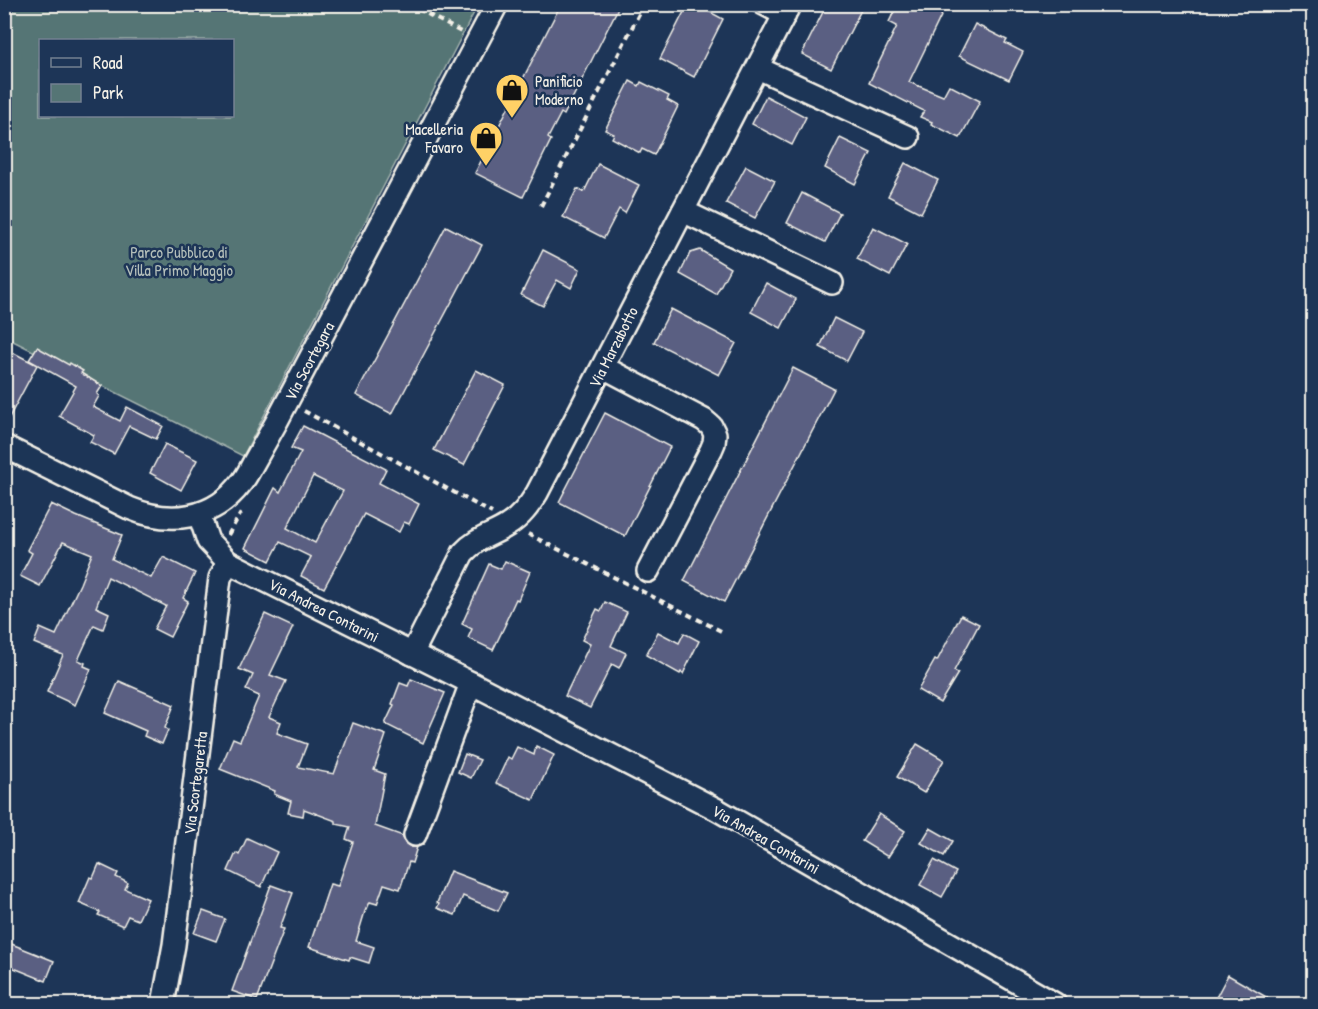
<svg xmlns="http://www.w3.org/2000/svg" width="1318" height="1009" font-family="'Patrick Hand',sans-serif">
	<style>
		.green { fill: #557575; stroke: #a4b3ae; stroke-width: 1.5; fill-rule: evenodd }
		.building { fill: #5a5e82; stroke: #f4f1e8; stroke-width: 1.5; fill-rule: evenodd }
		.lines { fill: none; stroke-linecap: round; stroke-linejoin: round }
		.minor-casing { stroke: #f4f1e8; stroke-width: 26 }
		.path { stroke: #f4f1e8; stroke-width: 4; stroke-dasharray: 6 4.5; stroke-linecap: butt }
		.minor { stroke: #1d3557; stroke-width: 21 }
		.labels { text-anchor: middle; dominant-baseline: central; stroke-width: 5; stroke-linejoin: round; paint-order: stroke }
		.poi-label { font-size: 16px; fill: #f4f1e8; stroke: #1d3557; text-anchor: start }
		.park-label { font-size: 16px; fill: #b4bfba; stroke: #1d3557 }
		.street-label { font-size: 16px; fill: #f4f1e8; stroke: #1d3557 }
	</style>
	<rect width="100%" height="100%" fill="#1d3557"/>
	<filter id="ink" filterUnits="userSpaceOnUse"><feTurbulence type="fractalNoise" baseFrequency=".0167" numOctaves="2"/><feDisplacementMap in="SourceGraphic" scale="12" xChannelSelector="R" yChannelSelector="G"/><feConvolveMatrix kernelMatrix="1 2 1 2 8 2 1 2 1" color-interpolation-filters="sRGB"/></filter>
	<g filter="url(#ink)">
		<!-- green -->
		<path class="green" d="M5,5H478L243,456L5,337ZM40,40H232V116H40Z"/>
		<!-- building -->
		<g class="building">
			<polygon points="561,4 620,4 564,115 561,113 548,138 551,140 523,197 475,173"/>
			<polygon points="688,4 695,4 723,19 694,77 660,59"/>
			<polygon points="827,4 864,4 831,69 802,54"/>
			<polygon points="898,4 923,4 942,14 909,82 943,96 949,85 980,101 960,138 931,124 932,122 920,117 924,111 869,83 897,26 889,22"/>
			<polygon points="975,24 1007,40 1005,43 1023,52 1009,80 959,56"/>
			<polygon points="630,81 639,86 641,82 669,96 667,100 678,106 654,155 642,149 640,153 612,138 614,134 605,130"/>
			<polygon points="766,96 806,117 792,145 752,124"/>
			<polygon points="840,138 871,153 855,184 825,168"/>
			<polygon points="905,163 938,180 921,213 888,196"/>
			<polygon points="598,164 639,185 625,213 619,209 604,238 563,217 577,189 584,192"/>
			<polygon points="746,166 775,181 755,218 726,203"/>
			<polygon points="802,193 840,213 825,242 787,223"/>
			<polygon points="446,226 482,245 392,414 356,395"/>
			<polygon points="873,227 907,244 890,276 857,259"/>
			<polygon points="543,250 580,269 571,288 557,280 543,306 521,295"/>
			<polygon points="700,250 730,268 716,294 680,274 690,253"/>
			<polygon points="766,283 796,299 781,328 751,312"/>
			<polygon points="671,309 736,343 719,375 654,342"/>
			<polygon points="834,318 862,332 847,361 820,347"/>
			<polygon points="37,347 69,365 70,363 83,371 81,373 102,386 97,394 99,396 93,407 120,421 127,407 163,426 156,439 129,426 114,454 90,442 94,435 59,416 76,386 29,360"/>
			<polygon points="14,353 37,365 4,427 4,372"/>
			<polygon points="793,368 834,389 724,602 684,581"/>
			<polygon points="476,370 505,385 464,465 434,450"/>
			<polygon points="605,413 670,447 625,536 559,502"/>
			<path d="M303,426L386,469L379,483L419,504L409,524L404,522L399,532L364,514L324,588L301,576L311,557L280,542L270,561L245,548L275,488L280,492L301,452L291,448ZM313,476L343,491L315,543L287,528Z"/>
			<polygon points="165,444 197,460 181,490 150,473"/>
			<polygon points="51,504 76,516 122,535 112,559 151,578 163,557 195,573 183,598 188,601 170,637 154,629 166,606 108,577 96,607 109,613 103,629 94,625 78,660 85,663 84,666 91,669 75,705 47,692 63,655 34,643 40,628 56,635 80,584 92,554 63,542 40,586 20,576 32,553 27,550"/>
			<polygon points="505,561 530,572 518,600 516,599 505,623 506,623 493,650 468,638 472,629 462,624 489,564 501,569"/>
			<polygon points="605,602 627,612 611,646 626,653 619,668 612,664 590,708 565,696 590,644 582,640 597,609 601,611"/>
			<polygon points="265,614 293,627 270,675 286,681 269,717 281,722 277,733 307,744 298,767 334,774 353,723 386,735 374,770 385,774 375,826 403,836 406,844 411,847 417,847 412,863 409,862 400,889 384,884 377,904 370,902 367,909 366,908 356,941 374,947 369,963 350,957 349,960 309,947 330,884 338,886 353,842 346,839 350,827 336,824 336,821 304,809 303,816 288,813 291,801 274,794 275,791 220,769 233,738 240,741 259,696 246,690 253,675 239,669"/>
			<polygon points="961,615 979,624 954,671 958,673 940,703 918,690 935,660 937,661"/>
			<polygon points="658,632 679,643 684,633 699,641 683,674 681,672 680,674 646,655"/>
			<polygon points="411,679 445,693 423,743 385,724 394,705 392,704 400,683 408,686"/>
			<polygon points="119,681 174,705 165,728 168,730 162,744 144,736 146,731 105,713"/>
			<polygon points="917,744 944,760 924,793 897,777"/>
			<polygon points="536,746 554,755 533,800 496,783 508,757 511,759 517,747 534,755"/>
			<polygon points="465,754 480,760 471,778 458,772"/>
			<polygon points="879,814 905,831 888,857 862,841"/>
			<polygon points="930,828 953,841 944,856 921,843"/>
			<polygon points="247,838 277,852 261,887 228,871 236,853 239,855"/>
			<polygon points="934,860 956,872 942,897 920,885"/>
			<polygon points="99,864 118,873 116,877 128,883 125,889 148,899 138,920 128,916 123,926 98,915 100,912 79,903 90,877 93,878"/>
			<polygon points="450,871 507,893 498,911 463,896 455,915 437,908 439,904 437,903"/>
			<polygon points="271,885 293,893 280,928 284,929 257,1000 232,991"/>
			<polygon points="203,911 225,919 216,941 194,933"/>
			<polygon points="4,941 54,961 46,981 4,964"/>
			<polygon points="1228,975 1280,1005 1212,1005"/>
		</g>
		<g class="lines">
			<!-- minor casing -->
			<g class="minor-casing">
				<g id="minor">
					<polyline points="764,4 785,15"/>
					<polyline points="758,68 908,137"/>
					<polyline points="683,211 832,283"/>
					<polyline points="603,367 704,420 711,426 715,434 714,443 711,450 648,571"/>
					<path d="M4,446L129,508C170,525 214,520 242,482C247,476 250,469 254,462C262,448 269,435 277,421L497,4"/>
					<polyline points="199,514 208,541 228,562 471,683 716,809 1055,1004"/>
					<path d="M412,654L463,553C478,537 491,536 508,525C521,517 529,506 537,493L790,4"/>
					<polyline points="415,835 471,683"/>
					<polyline points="163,1004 174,945 220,578 228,562"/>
				</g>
			</g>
			<!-- path -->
			<g class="path">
				<polyline points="409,4 461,32"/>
				<polyline points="4,22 14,4"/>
				<polyline points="541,206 644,4"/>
				<polyline points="304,411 492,513"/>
				<polyline points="528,534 721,631"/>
				<polyline points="228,535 241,513"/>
			</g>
			<!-- minor -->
			<use href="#minor" class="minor"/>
		</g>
	</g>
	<!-- icons -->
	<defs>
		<g id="shop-pin" transform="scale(1.725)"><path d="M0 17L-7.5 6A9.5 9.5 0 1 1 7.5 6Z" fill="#ffd166" stroke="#1d3557"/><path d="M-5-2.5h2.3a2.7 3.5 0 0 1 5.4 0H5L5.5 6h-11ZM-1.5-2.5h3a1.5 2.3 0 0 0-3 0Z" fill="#111"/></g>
	</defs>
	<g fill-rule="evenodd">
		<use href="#shop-pin" x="512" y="90"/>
		<use href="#shop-pin" x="486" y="138"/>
	</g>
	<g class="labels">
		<!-- poi labels -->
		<g class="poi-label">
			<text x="535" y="81">Panificio<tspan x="535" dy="18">Moderno</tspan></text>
			<text x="463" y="129" text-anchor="end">Macelleria<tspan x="463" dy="18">Favaro</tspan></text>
		</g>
		<!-- park labels -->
		<g class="park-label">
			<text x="179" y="252">Parco Pubblico di<tspan x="179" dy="18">Villa Primo Maggio</tspan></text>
		</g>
		<!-- street labels -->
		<g class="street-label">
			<text transform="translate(613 347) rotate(-63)">Via Marzabotto</text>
			<text transform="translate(309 361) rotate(-62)">Via Scortegara</text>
			<text transform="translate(324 610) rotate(27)">Via Andrea Contarini</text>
			<text transform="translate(195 783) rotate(-83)">Via Scortegaretta</text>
			<text transform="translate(766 839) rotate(30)">Via Andrea Contarini</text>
		</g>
	</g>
	<!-- margin -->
	<rect width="1318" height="1009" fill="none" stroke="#1d3557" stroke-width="24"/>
	<rect x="12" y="12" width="1294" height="985" fill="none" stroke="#f4f1e8" stroke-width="2" filter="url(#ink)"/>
	<!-- legend -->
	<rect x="39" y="39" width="195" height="78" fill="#1d3557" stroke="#738091" stroke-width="1.5"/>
	<rect x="51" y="58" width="30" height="9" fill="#1d3557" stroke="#738091" stroke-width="1.5"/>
	<text x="93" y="69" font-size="18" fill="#f4f1e8">Road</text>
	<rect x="51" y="84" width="30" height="18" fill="#557575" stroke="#738091" stroke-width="1.5"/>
	<text x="93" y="99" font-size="18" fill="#f4f1e8">Park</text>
</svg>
